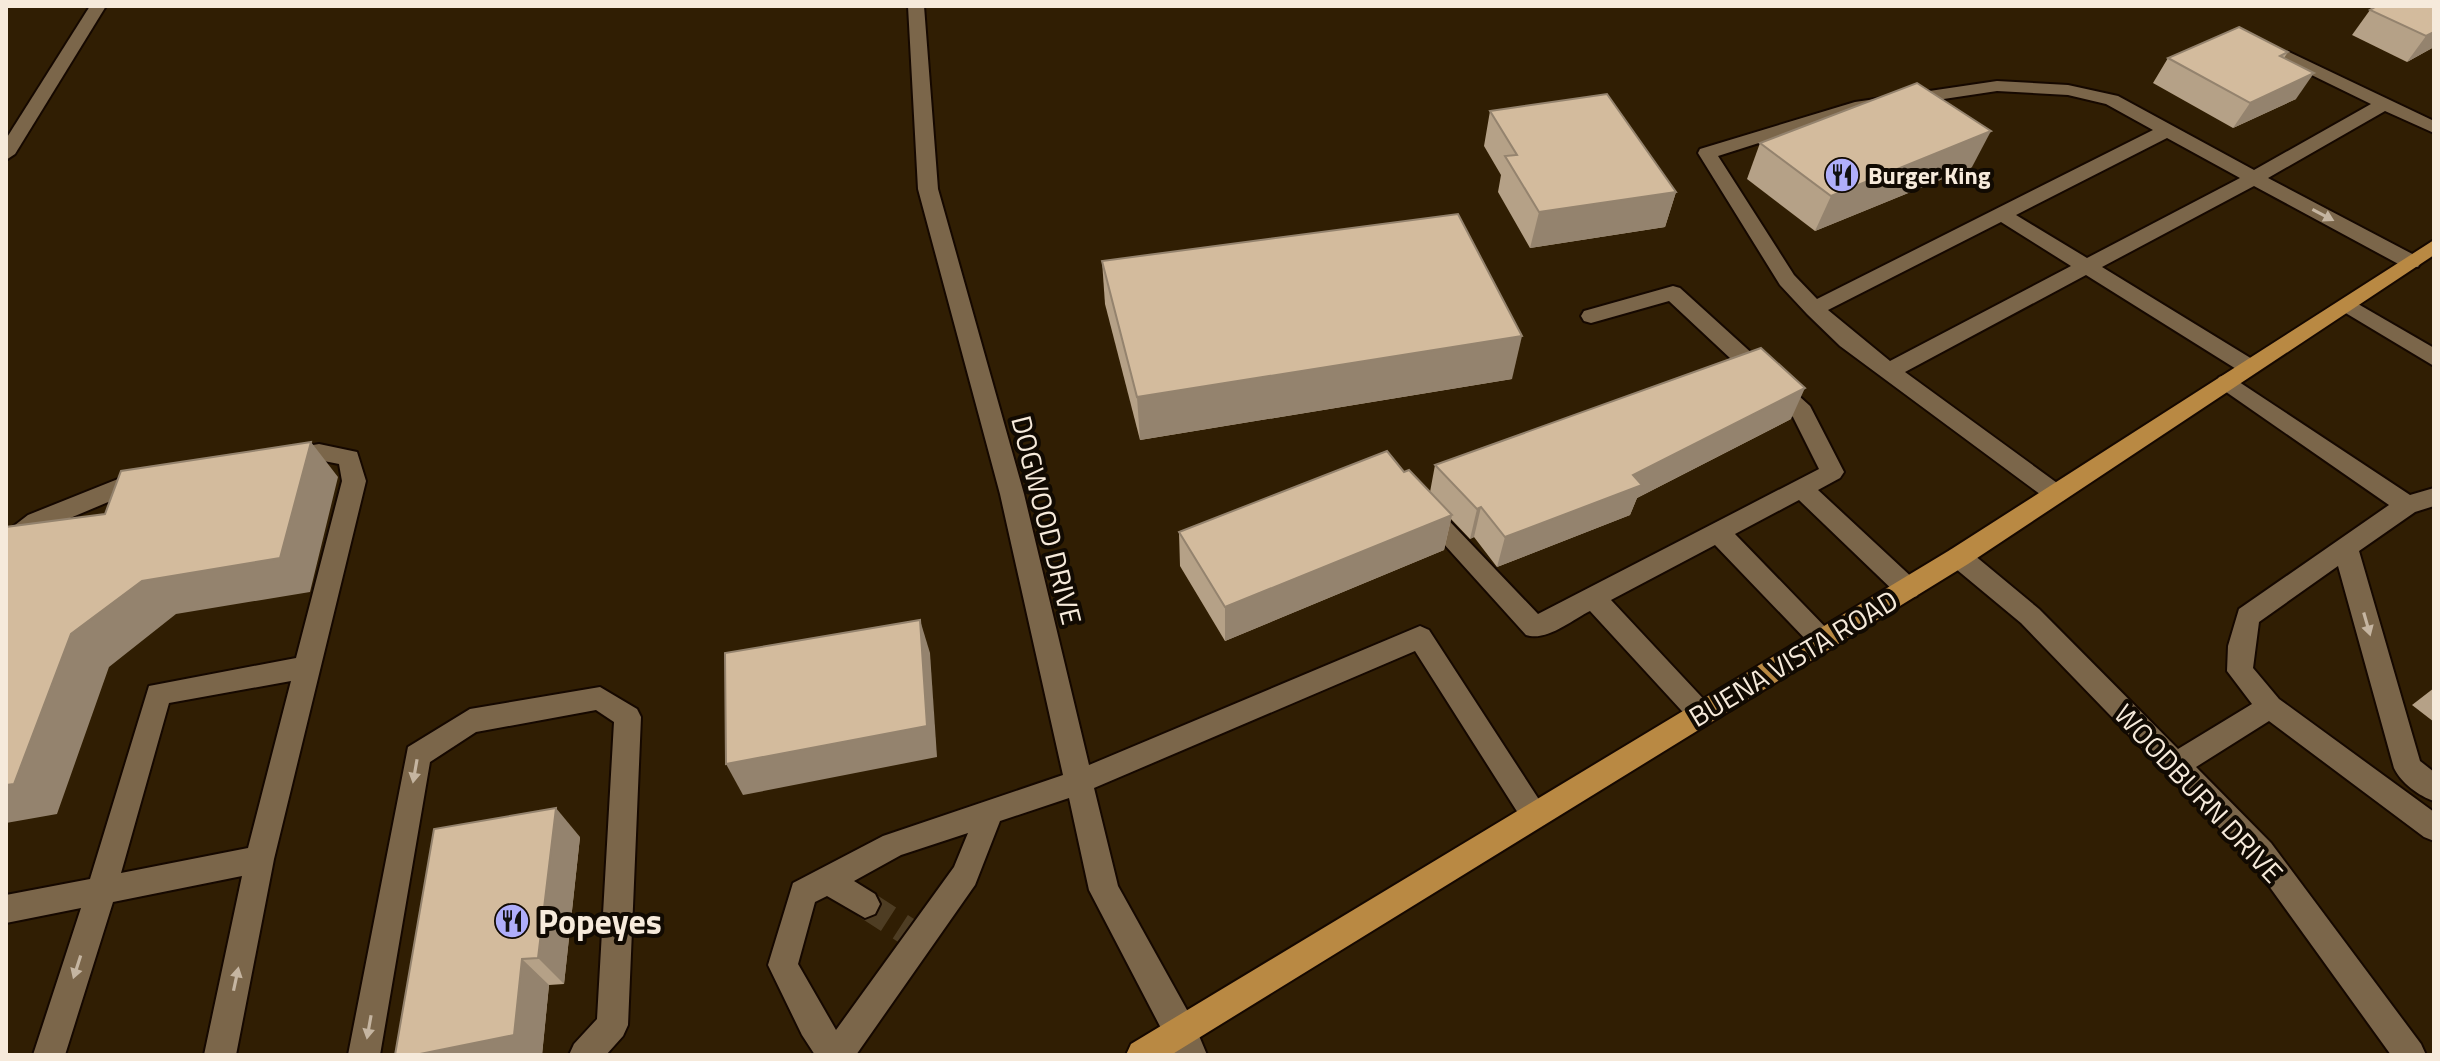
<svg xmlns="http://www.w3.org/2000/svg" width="2440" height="1061" font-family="'Titillium Web',sans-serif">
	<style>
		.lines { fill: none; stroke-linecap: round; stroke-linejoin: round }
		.minor-tunnel { stroke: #4e3d23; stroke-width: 28; stroke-dasharray: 28 14; stroke-linecap: butt }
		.minor-casing { stroke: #150800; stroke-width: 4 }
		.major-casing { stroke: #150800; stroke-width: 4 }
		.minor { fill: #7b664a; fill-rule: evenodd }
		.major { fill: #b98943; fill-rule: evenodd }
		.wall { fill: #b5a187 }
		.shaded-wall { fill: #94836e }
		.building { fill: #d3bb9d; stroke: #94836e; stroke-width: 2 }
		.oneway { fill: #c5b5a1 }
		.labels { text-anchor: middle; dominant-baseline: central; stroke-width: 8; stroke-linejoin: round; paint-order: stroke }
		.far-poi-label { font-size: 24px; font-weight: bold; fill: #f6eadb; stroke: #110a02; text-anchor: start }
		.street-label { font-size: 28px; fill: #f6eadb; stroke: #110a02 }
		.near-poi-label { font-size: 34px; font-weight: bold; fill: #f6eadb; stroke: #110a02; text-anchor: start }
	</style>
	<rect width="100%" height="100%" fill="#301e03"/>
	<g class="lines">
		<!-- minor-tunnel -->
		<polyline class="minor-tunnel" points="865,904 910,933"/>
		<!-- minor casing -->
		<g class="minor-casing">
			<g id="minor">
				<polygon points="90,6 106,6 15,154 6,160 6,139"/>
				<path d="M908,6H924L938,189L1024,494L1089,765L1420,626L1429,630L1549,815L1545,824L1535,828L1525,824L1415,651L1094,788L1118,886L1192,1019L1207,1055H1175L1089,890L1069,798L1000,821L975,885L856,1055H815L802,1035L768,965L793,883L883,836L1063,775L1000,494L918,189ZM968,833L954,867L836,1030L798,964L815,902L827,896L865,918L875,914L880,904L875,894L854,881L901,855Z"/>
				<path d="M2289,52L2434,121V133L2385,111L2268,178L2418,257L2421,262L2418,267H2404L2254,186L2102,267L2257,362L2260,367L2257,372H2241L2086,275L1905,372L2064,488L2068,494L2064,500L2056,503L2048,500L1840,346L1807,314L1780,285L1698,153L1700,149L1855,102L1997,81L2068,85L2118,96L2254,170L2371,104L2283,61L2280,57ZM1997,91L2068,95L2106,104L2153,130L1817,299L1794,275L1718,156L1857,112ZM2167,138L2240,178L2087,258L2016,215ZM2001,222L2071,266L1890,361L1828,310Z"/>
				<path d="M1673,286L1680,288L1810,406L1844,472L1840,478L1818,490L1917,582L1920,589L1917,596L1908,599L1899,596L1799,500L1735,534L1831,633L1835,640L1831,647L1822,651L1813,647L1715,545L1611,600L1710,706L1714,714L1710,722L1701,725L1692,722L1590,611C1572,620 1546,642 1526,635L1415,512L1419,506L1427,503L1435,506L1538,614L1819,469L1793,417L1669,301L1591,323L1584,321L1581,316L1584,311Z"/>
				<polygon points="2346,297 2434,348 2434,366 2339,309 2336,304"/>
				<path d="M2227,374L2410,495L2434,488V506L2415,512L2359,551L2420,761L2434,772V801C2419,796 2401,783 2394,768L2338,566L2259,622L2253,668L2279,699L2434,812V841L2424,837L2269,721L2196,767L2271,843L2421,1044L2426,1055H2391L2251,861L2021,623L1950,564L1947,557L1950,550L1959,547L1968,550L2039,609L2178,749L2252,704L2227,671L2228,646L2239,609L2389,505L2219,387L2216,382L2219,377Z"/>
				<path d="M319,444L357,452L366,481L274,859L236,1055H204L242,876L113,902L65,1055H33L81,908L6,923V895L90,879L149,686L296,658L342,481L339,464L319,460L286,466L278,463L275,457L278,451ZM291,681L248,848L121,873L169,703Z"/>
				<polygon points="143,469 151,472 155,478 151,484 44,529 15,552 6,554 6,532 28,515"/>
				<polygon points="600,687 637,709 641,717 628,1025 623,1036 606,1055 569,1055 574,1044 597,1019 614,722 596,710 476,732 430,762 380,1055 348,1055 408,747 470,709"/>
			</g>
		</g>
		<!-- major casing -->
		<g class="major-casing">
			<polygon id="major" points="2434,240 2434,255 1968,564 1171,1055 1126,1055 1131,1044 1950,550"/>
		</g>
		<!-- minor -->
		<use href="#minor" class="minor"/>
		<!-- major -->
		<use href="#major" class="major"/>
	</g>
	<!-- wall -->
	<g class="wall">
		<polygon points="2434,6 2434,47 2407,62 2352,35 2370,10"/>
		<polygon points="2288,52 2284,58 2296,99 2233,128 2153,83 2168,58"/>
		<polygon points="1490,111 1676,192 1665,227 1530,248 1498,192 1501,175 1484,146"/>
		<polygon points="1760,143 1972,167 1815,231 1747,179"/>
		<polygon points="1102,261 1512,379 1140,440 1105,304"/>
		<polygon points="1791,419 1637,498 1630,515 1497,567 1474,537 1470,539 1451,519 1444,550 1225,641 1180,566 1179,532 1404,472 1430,492 1435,465"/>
		<polygon points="2434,688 2434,722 2412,705"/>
		<polygon points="580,837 564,984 549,985 542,1055 395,1055"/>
	</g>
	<!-- shaded-wall -->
	<g class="shaded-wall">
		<polygon points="2434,32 2434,47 2407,62 2426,36"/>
		<polygon points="2314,73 2296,99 2233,128 2250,103"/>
		<polygon points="1991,131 1972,167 1815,231 1831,196"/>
		<polygon points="1676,192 1665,227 1530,248 1539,212"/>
		<polygon points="1522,336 1512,379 1140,440 1137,397"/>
		<polygon points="1805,388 1791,419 1637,498 1630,515 1497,567 1505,537 1633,475"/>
		<polygon points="311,442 338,477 310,592 176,614 109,667 57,814 6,823 6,785 71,634"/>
		<polygon points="1481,507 1474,537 1470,539 1477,509"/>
		<polygon points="1452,515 1444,550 1225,641 1225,607"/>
		<polygon points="920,620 930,653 937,757 743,795 726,764"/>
		<polygon points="556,808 580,837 564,984 538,958"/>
		<polygon points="522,959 549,985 542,1055 415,1055"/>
	</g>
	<!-- building -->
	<g class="building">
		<polygon points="2377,6 2434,6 2434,32 2426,36 2370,10"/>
		<polygon points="2239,27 2288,52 2280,56 2314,73 2250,103 2168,58"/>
		<polygon points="1917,83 1991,131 1831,196 1760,143"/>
		<polygon points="1607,94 1676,192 1539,212 1505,156 1517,155 1490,111"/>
		<polygon points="1458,214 1522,336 1137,397 1102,261"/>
		<polygon points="1761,348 1805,388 1633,475 1642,485 1505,537 1481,507 1477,509 1435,465"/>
		<polygon points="311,442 280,558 142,581 71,634 14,784 6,785 6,527 105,514 121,471"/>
		<polygon points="1387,451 1404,472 1409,470 1452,515 1225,607 1179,532"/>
		<polygon points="920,620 927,726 726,764 725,653"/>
		<polygon points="556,808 538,958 522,959 514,1035 415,1055 395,1055 434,829"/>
	</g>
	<!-- one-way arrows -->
	<defs><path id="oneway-solid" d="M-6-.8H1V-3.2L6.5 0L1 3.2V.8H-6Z" transform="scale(2)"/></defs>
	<g class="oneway">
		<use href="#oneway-solid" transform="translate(2323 215) rotate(28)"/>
		<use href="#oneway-solid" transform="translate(2367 624) rotate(74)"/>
		<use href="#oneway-solid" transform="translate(415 771) rotate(100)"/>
		<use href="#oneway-solid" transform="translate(77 967) rotate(108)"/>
		<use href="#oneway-solid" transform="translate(236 979) rotate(-78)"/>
		<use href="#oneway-solid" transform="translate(369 1027) rotate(100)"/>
	</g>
	<!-- icons -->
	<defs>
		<g id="restaurant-disc" transform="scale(1.8)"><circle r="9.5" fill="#afaefa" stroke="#110a02"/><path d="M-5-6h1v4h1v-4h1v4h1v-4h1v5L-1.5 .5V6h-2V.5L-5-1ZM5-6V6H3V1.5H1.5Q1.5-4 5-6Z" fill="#111"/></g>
	</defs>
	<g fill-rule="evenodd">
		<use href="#restaurant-disc" x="1842" y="175"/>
		<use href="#restaurant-disc" x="512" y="921"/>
	</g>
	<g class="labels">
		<!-- far-poi labels -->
		<g class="far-poi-label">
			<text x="1868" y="175">Burger King</text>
		</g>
		<!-- street labels -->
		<g class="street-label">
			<text transform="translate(1047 520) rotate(76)">DOGWOOD DRIVE</text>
			<text transform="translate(1793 658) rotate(-31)">BUENA VISTA ROAD</text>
			<text transform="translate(2199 793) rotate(47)">WOODBURN DRIVE</text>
		</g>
		<!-- near-poi labels -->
		<g class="near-poi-label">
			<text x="538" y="921">Popeyes</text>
		</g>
	</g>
	<!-- border -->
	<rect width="2440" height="1061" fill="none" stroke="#f6eadb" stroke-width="16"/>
</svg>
